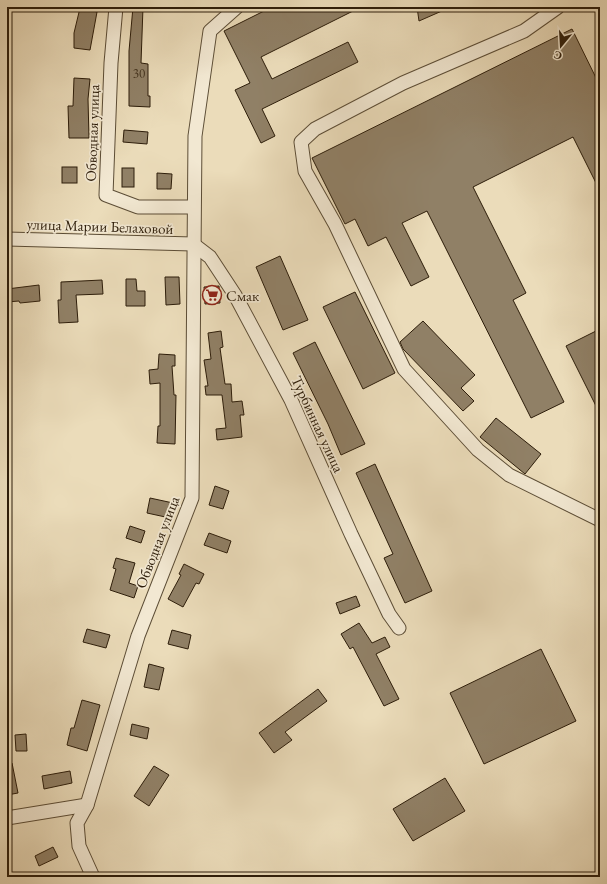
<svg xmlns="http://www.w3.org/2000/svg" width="607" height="884" font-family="'EB Garamond',serif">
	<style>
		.building { fill: #908066; stroke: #2d1d0a }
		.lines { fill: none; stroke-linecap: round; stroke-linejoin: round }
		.minor-casing { stroke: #5c4d36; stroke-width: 15 }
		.minor { stroke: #f2e8d2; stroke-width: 13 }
		.labels { text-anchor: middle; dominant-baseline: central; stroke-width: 3.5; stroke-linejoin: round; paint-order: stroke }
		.number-label { font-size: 13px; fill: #463621 }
		.street-label { font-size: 15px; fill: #2d1d0a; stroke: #f2e8d2 }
		.poi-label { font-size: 15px; fill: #2d1d0a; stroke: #f2e8d2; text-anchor: start }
	</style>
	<rect width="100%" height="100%" fill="#ebdcba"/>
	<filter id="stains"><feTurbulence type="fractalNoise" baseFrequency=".005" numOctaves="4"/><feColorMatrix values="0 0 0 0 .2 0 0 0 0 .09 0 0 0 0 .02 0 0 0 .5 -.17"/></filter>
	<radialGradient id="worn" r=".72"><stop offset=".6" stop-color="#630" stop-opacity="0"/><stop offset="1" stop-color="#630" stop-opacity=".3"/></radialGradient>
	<!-- building -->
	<g class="building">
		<polygon points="133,7 143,7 141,63 148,64 148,96 150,96 150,107 129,106 129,51"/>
		<polygon points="272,7 361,7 261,57 272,79 348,42 358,62 262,109 275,136 261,143 235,90 250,83 224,31"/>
		<polygon points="417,7 451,7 419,21"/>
		<polygon points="80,8 97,12 90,50 74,48 74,33"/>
		<polygon points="572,29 600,86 600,191 573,137 473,187 526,293 513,300 564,402 531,418 427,211 402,223 429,277 411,286 386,237 368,246 355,219 345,224 312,158"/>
		<polygon points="74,78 90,79 88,99 89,138 69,138 68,106 73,106"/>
		<polygon points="124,130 148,132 147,144 123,142"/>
		<rect x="62" y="167" width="15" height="16"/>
		<rect x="122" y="168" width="12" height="19"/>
		<polygon points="157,173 172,174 171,189 157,189"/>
		<polygon points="280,256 308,320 283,330 256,267"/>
		<polygon points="165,277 179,277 180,304 166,305"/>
		<polygon points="126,279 136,279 137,291 145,291 145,306 126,306"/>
		<polygon points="102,280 103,294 76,295 78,322 59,323 58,300 61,300 61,282"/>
		<polygon points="39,285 40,301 20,303 19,301 7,302 7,289"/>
		<polygon points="219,286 220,303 205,304 204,287"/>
		<polygon points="355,292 395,373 363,389 323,307"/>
		<polygon points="423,321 475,375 461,388 474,401 463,411 403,349 400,342"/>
		<polygon points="600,329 600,414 566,346"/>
		<polygon points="221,331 223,347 220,348 225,384 231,384 232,402 242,401 244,415 240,415 242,437 217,440 216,429 226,428 222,395 206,395 205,386 208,386 204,360 211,359 208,333"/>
		<polygon points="315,342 365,444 341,455 328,424 293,353"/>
		<polygon points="159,354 175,355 175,366 172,366 174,395 176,395 175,444 157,443 158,426 160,426 160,383 150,384 149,370 158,369"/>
		<polygon points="496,418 541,454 525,474 480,437"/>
		<polygon points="375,464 432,591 405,603 384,558 393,554 356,473"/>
		<polygon points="215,486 229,491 223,509 209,505"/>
		<polygon points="150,498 173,503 170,518 147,513"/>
		<polygon points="130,526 145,531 141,543 126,538"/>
		<polygon points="209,533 231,541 227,553 204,545"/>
		<polygon points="116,558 135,563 129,583 138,586 134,598 110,590 116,569 113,568"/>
		<polygon points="184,564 204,574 199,584 196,583 183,607 168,599 181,575 179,574"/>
		<polygon points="356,596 360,606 340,614 336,603"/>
		<polygon points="359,623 372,643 385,637 390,647 376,654 399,699 384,706 353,647 350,649 341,634"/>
		<polygon points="87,629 110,635 106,648 83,642"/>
		<polygon points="172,630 191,635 188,649 168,644"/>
		<polygon points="541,649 576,721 484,764 450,693"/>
		<polygon points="149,664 164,668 159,690 144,687"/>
		<polygon points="318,689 327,701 285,732 292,740 274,753 259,733"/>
		<polygon points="82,700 100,705 87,751 67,745 71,728 74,728"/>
		<polygon points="132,724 149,728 147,739 130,735"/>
		<polygon points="26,734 27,751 16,751 15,735"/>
		<polygon points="12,763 18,793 7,795 7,764"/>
		<polygon points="154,766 169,775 149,806 134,796"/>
		<polygon points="70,771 72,783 44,789 42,776"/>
		<polygon points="445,778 465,811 413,841 393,809"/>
		<polygon points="53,847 58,857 39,866 35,856"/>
	</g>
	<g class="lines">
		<!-- minor casing -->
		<g class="minor-casing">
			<g id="minor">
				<polyline points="116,7 111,63 106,195 138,207 193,207"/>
				<polyline points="558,7 524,31 403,83 315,129 301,142 305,171 335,224 404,369 478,450 509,475 600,520"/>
				<polyline points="7,239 193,244"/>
				<polyline points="193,244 210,257 235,295 291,400 351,534 389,614 399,628"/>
				<polyline points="7,818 87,805"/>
				<polyline points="93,877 79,846 77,823 87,805 138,636 192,498 195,136 210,31 237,7"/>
			</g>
		</g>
		<!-- minor -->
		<use href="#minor" class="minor"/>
	</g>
	<!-- icons -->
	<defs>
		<g id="supermarket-ring" transform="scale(1)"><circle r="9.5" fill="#f2e8d2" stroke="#8f2418" stroke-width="1.5"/><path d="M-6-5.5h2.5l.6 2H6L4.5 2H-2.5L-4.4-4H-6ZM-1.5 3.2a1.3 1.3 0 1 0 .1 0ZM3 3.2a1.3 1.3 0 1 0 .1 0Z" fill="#8f2418"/></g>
	</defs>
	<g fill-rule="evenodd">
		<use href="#supermarket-ring" x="212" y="295"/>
	</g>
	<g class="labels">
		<!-- number labels -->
		<g class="number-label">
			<text x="139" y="73">30</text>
		</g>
		<!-- street labels -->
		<g class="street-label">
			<text transform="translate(92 133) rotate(-88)">Обводная улица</text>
			<text transform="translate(100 226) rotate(2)">улица Марии Белаховой</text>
			<text transform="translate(318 424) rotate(65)">Турбинная улица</text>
			<text transform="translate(157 542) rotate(-69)">Обводная улица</text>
		</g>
		<!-- poi labels -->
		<g class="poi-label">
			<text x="226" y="295">Смак</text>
		</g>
	</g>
	<!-- margin -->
	<rect width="607" height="884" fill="none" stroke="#ebdcba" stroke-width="24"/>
	<rect x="8" y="8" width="591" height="868" fill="none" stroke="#2d1d0a" stroke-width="2"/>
	<rect x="12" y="12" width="583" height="860" fill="none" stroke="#2d1d0a"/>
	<!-- north arrow -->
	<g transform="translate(561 46) rotate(198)" stroke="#f2e8d2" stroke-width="3" paint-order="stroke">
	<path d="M0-3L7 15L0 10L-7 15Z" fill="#2d1d0a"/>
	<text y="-6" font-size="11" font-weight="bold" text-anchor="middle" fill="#2d1d0a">С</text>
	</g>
	<rect width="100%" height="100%" filter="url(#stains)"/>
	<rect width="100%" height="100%" fill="url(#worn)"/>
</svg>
